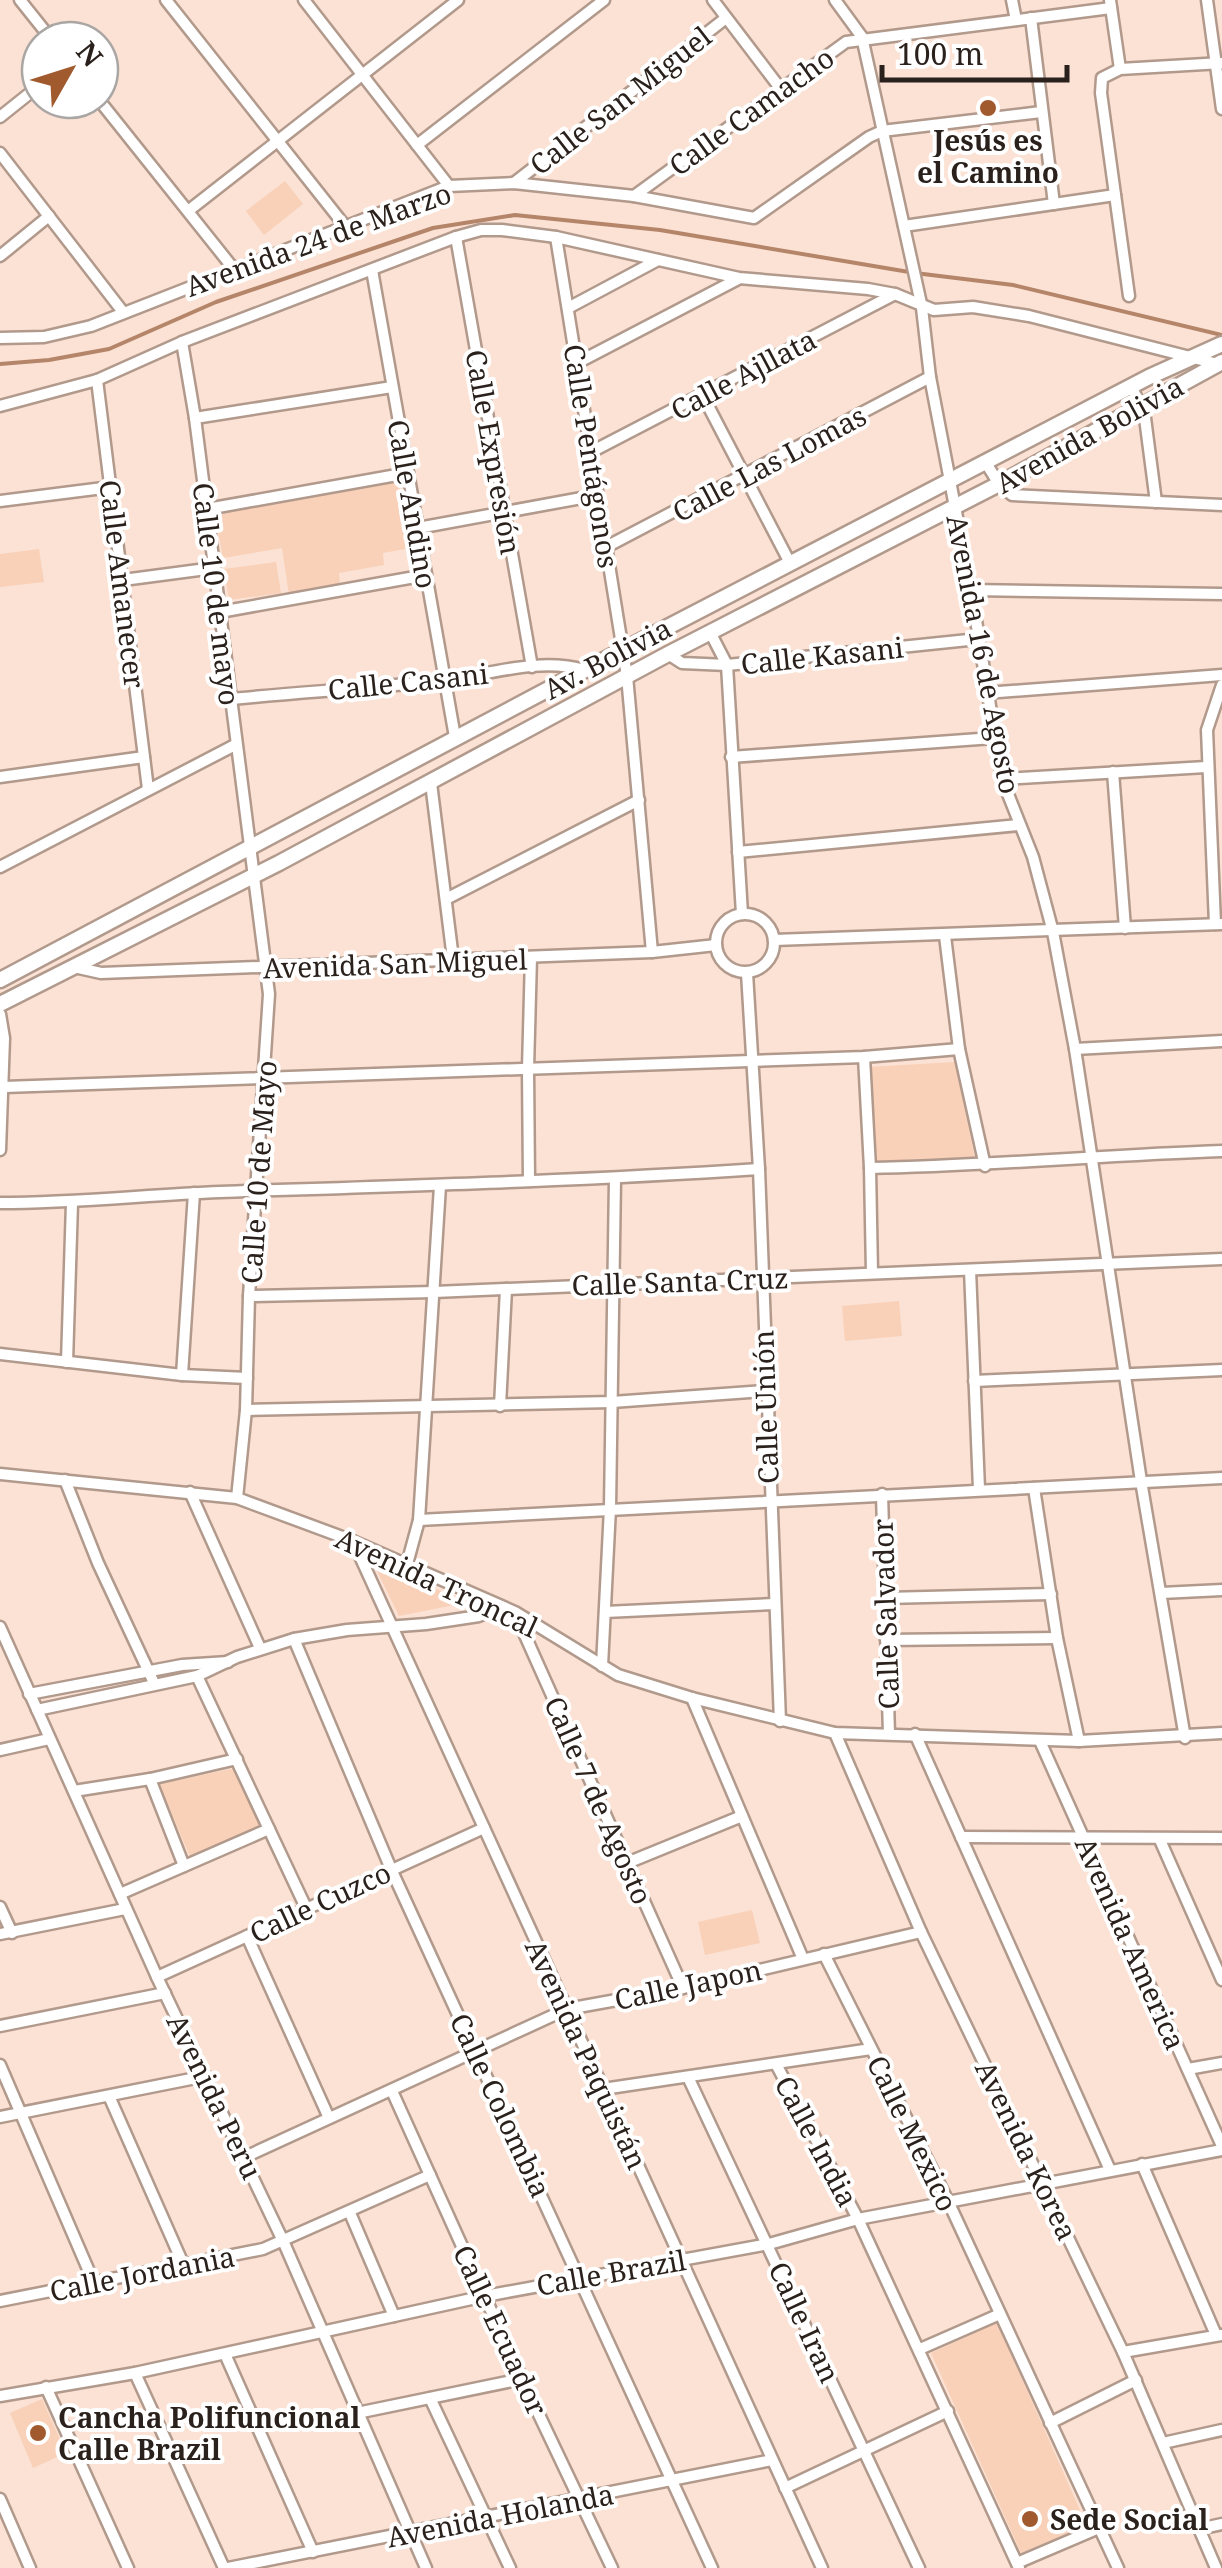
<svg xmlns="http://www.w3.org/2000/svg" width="1222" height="2568" font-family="'Noto Serif',serif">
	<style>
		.green { fill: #f9d0b8 }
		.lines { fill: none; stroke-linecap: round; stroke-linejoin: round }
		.stream { stroke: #b5856a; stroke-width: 4 }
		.street-casing { stroke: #b1998c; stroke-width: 15 }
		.secondary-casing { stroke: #b1998c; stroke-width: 19 }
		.street { stroke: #fff; stroke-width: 10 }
		.secondary { stroke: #fff; stroke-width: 14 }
		.poi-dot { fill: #a05a2e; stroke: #fff; stroke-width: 4 }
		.labels { text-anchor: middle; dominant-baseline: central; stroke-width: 8; stroke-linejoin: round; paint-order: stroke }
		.street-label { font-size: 28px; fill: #2a211c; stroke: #fff }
		.poi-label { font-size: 28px; font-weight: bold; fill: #2a211c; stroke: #fff; text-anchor: start }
	</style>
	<rect width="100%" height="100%" fill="#fbe2d4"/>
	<!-- green -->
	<g class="green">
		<polygon points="285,181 303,204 264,235 246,211"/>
		<polygon points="398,479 411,548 383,553 384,565 339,573 340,585 289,595 282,548 223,558 214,510"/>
		<polygon points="39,549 44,582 0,587 0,554"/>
		<polygon points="276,562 281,593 229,600 224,569"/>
		<polygon points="955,1062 975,1159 876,1163 869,1067"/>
		<polygon points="899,1301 902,1336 845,1341 842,1306"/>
		<polygon points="377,1562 459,1599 459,1604 399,1616 375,1567"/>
		<polygon points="236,1768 263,1826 191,1859 159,1784"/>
		<polygon points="752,1910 760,1943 705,1955 698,1922"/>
		<polygon points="997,2323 1087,2526 1021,2553 931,2353"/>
		<polygon points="42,2399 66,2453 33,2468 10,2413"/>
	</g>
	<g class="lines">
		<!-- stream -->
		<polyline class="stream" points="0,364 49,360 109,349 216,302 433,228 515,215 660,230 915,273 1013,285 1222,335"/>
		<!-- street casing -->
		<g class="street-casing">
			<g id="street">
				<polyline points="20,0 52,40"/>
				<polyline points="166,0 345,226"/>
				<polyline points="304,0 449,186"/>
				<polyline points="713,0 780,88"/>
				<polyline points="835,0 862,37 922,308 930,377 971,590 1002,779 1033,857 1053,932 1075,1049 1141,1481 1185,1738"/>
				<polyline points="1012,0 1016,20"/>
				<polyline points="1110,0 1120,69"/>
				<polyline points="1207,0 1222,109"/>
				<polyline points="1031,18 1054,204"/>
				<polyline points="99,100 233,268"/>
				<polyline points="0,117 40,85"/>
				<polyline points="417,145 604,0"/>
				<polyline points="0,153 123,312"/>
				<polyline points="514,183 726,18"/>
				<polyline points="634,196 846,42 1111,8"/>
				<polyline points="188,211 458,0"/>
				<polyline points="904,226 1115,195"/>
				<polyline points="456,237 532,667"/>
				<polyline points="556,237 627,676 652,952"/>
				<polyline points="0,256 49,216"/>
				<polyline points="372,270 455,737"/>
				<polyline points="1129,296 1101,93 1102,78 1120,69 1222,63"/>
				<polyline points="568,308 658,260"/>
				<polyline points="0,338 44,337 91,326 449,186 514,183 634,196 754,218 869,137 882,131 1041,112"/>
				<polyline points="182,342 195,418 269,994 249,1296 246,1410 237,1498"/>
				<polyline points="577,363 738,279"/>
				<polyline points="97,380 148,789"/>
				<polyline points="1132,387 1145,418 1156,502"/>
				<polyline points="703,396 790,563"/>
				<polyline points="0,406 97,380 182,342 456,237 481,230 502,230 556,237 739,278 868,289 895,294 934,310 973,307 1029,316 1221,365"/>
				<polyline points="195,418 392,387"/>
				<polyline points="591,452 895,294"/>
				<polyline points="986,463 999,484 1012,495 1222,505"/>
				<polyline points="0,501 111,487"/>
				<polyline points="207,509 408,473"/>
				<polyline points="418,528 598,495"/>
				<polyline points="606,547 930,377"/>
				<polyline points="123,580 214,568"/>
				<polyline points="971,590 1222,594"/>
				<polyline points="220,612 426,575"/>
				<polyline points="710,632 727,665 742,914"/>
				<polyline points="668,654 682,663 727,665 978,639"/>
				<polyline points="986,693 1222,675"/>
				<path d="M231,699C303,692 375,688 447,680C490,674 541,657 584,670"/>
				<polyline points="731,757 993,738"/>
				<polyline points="1113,772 1125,928"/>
				<polyline points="0,777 144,757"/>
				<polyline points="1002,779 1206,767"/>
				<polyline points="431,783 453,959"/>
				<polyline points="738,852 1019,825"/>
				<polyline points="0,867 235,745"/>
				<polyline points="446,899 639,800"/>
				<circle cx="745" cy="943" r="29"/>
				<polyline points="1215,924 1207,730 1222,685"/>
				<polyline points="945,936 959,1049 985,1166"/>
				<polyline points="774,940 1222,924"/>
				<polyline points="74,967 101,973 652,952 716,945"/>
				<polyline points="747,973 759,1169 780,1721"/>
				<polyline points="0,1014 4,1038 0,1150"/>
				<polyline points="1075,1049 1222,1041"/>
				<polyline points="864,1057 870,1168 872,1273"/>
				<polyline points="4,1087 864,1057 959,1049"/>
				<path d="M870,1168C988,1166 1104,1155 1222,1151"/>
				<polyline points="529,1181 528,1069 531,957"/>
				<path d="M0,1203C74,1203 146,1195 220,1192C400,1186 579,1181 759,1169"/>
				<polyline points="970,1270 979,1489"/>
				<polyline points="249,1296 434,1292 1222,1259"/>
				<polyline points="0,1354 182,1375 247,1378"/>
				<polyline points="67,1362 72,1203"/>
				<polyline points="182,1375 194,1193"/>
				<polyline points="974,1381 1222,1370"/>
				<polyline points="500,1406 506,1289"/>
				<polyline points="246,1410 612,1402 765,1391"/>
				<polyline points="0,1474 237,1498 353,1541 515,1612 618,1675 692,1698 835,1733 1079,1741 1222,1733"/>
				<polyline points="65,1480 98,1563 154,1683"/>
				<polyline points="1034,1488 1057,1638 1079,1741"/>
				<polyline points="190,1492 260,1648"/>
				<polyline points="882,1494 889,1734"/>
				<polyline points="419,1520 1222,1478"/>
				<polyline points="353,1541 822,2568"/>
				<polyline points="407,1564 419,1520 440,1186"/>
				<polyline points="1161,1593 1222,1590"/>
				<polyline points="885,1598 1051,1594"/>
				<polyline points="605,1612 775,1604"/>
				<polyline points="515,1613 683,1988"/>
				<polyline points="0,1627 157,1977 284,2243 426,2568"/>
				<polyline points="294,1639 391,1869 712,2568"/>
				<polyline points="886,1640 1057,1638"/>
				<polyline points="602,1666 610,1508 615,1179"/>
				<polyline points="197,1676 307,1910"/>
				<polyline points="29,1694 182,1665 228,1662"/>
				<polyline points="692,1698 803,1959"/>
				<polyline points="37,1710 197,1676 237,1657 294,1639 347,1630 426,1624 479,1616 501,1606"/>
				<polyline points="835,1733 921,1932 1123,2352 1216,2568"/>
				<polyline points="915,1734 1110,2170"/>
				<polyline points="1040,1741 1222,2146"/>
				<polyline points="0,1750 49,1739"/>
				<polyline points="150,1779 184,1866"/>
				<polyline points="74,1791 150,1779 237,1759"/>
				<polyline points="961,1837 1222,1838"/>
				<polyline points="1160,1840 1222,1980"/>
				<polyline points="627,1863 742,1816"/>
				<polyline points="120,1894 269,1829"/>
				<polyline points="0,1907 12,1933"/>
				<polyline points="0,1934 125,1909"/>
				<polyline points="247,1936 329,2118"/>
				<polyline points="824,1954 948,2201 1118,2568"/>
				<polyline points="157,1977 484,1828"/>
				<polyline points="0,2026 165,1993"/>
				<polyline points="776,2064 858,2219 1019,2568"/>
				<polyline points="0,2065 94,2283"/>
				<polyline points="1188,2069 1222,2063"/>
				<polyline points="688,2077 919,2568"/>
				<polyline points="603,2089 871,2049"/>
				<polyline points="392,2091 522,2379 612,2568"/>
				<polyline points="109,2096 184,2266"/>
				<polyline points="0,2117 206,2076"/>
				<polyline points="245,2157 567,2009 683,1988 921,1932"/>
				<polyline points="1142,2164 1216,2335"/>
				<polyline points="350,2213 394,2316"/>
				<polyline points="0,2301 263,2249 430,2175"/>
				<polyline points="920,2349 1000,2314"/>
				<polyline points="1123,2352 1221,2335"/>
				<polyline points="225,2354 313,2552"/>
				<polyline points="135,2373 224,2568"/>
				<polyline points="46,2387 128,2568"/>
				<polyline points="0,2396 135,2373 485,2296 769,2244 858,2219 1222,2150"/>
				<polyline points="430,2398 510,2568"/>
				<polyline points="357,2413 522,2379"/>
				<polyline points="1050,2423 1136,2380"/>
				<polyline points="1163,2443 1222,2430"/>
				<polyline points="785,2488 948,2411"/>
				<polyline points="0,2499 30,2568"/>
				<polyline points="1199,2529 1222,2524"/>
				<polyline points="1017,2563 1099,2528"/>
				<polyline points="228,2568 772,2460"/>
			</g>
		</g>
		<!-- secondary casing -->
		<g class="secondary-casing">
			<g id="secondary">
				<polyline points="0,980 558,684 1149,377 1222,344"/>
				<polyline points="0,1004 279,863 668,654 999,484 1222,362"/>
			</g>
		</g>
		<!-- street -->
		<use href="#street" class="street"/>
		<!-- secondary -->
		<use href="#secondary" class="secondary"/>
	</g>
	<!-- markers -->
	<g class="poi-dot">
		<circle cx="988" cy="108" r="10"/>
		<circle cx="38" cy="2433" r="10"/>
		<circle cx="1030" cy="2519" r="10"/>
	</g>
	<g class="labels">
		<!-- street labels -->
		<g class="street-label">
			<text transform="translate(620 100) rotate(-38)">Calle San Miguel</text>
			<text transform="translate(751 111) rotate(-36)">Calle Camacho</text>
			<text transform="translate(318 239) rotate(-20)">Avenida 24 de Marzo</text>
			<text transform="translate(743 374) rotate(-28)">Calle Ajllata</text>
			<text transform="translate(1089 434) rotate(-29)">Avenida Bolivia</text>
			<text transform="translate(494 452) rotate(80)">Calle Expresión</text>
			<text transform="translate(592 456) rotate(81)">Calle Pentágonos</text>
			<text transform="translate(769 463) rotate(-28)">Calle Las Lomas</text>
			<text transform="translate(413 504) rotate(80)">Calle Andino</text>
			<text transform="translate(123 584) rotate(83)">Calle Amanecer</text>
			<text transform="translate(217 594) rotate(83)">Calle 10 de mayo</text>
			<text transform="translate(984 654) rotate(79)">Avenida 16 de Agosto</text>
			<text transform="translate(822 655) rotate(-6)">Calle Kasani</text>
			<text transform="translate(607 658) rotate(-28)">Av. Bolivia</text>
			<text transform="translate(408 681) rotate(-6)">Calle Casani</text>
			<text transform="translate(395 963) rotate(-2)">Avenida San Miguel</text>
			<text transform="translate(258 1172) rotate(-86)">Calle 10 de Mayo</text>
			<text transform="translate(680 1281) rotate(-2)">Calle Santa Cruz</text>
			<text transform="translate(765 1407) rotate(-92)">Calle Unión</text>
			<text transform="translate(437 1582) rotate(25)">Avenida Troncal</text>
			<text transform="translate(885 1614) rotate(-92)">Calle Salvador</text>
			<text transform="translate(599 1800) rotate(66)">Calle 7 de Agosto</text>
			<text transform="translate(320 1902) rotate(-25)">Calle Cuzco</text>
			<text transform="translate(1131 1943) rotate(66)">Avenida America</text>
			<text transform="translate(688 1984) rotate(-12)">Calle Japon</text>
			<text transform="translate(587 2054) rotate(65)">Avenida Paquistán</text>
			<text transform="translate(215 2096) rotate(64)">Avenida Peru</text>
			<text transform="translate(501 2105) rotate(65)">Calle Colombia</text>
			<text transform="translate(913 2133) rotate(64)">Calle Mexico</text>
			<text transform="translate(817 2141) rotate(62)">Calle India</text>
			<text transform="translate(1027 2150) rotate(64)">Avenida Korea</text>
			<text transform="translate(611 2272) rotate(-10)">Calle Brazil</text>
			<text transform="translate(142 2273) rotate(-11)">Calle Jordania</text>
			<text transform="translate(805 2322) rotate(65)">Calle Iran</text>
			<text transform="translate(501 2330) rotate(65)">Calle Ecuador</text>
			<text transform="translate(500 2515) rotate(-11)">Avenida Holanda</text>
		</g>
		<!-- poi labels -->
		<g class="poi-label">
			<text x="988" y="140" text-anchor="middle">Jesús es<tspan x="988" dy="32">el Camino</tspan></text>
			<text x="58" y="2417">Cancha Polifuncional<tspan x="58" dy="32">Calle Brazil</tspan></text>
			<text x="1050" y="2519">Sede Social</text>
		</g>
	</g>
	<!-- north arrow -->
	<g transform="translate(70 70) rotate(51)"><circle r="48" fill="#ffffff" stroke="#aaa6a4" stroke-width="2.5"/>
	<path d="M0-8L18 38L0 25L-18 38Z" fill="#a05a2e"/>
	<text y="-15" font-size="28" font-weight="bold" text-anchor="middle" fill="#2a211c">N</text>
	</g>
	<!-- scale -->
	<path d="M882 65v15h185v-15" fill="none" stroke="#2a211c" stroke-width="5"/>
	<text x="897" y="65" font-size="30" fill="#2a211c" stroke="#ffffff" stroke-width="8" paint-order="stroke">100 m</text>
</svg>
